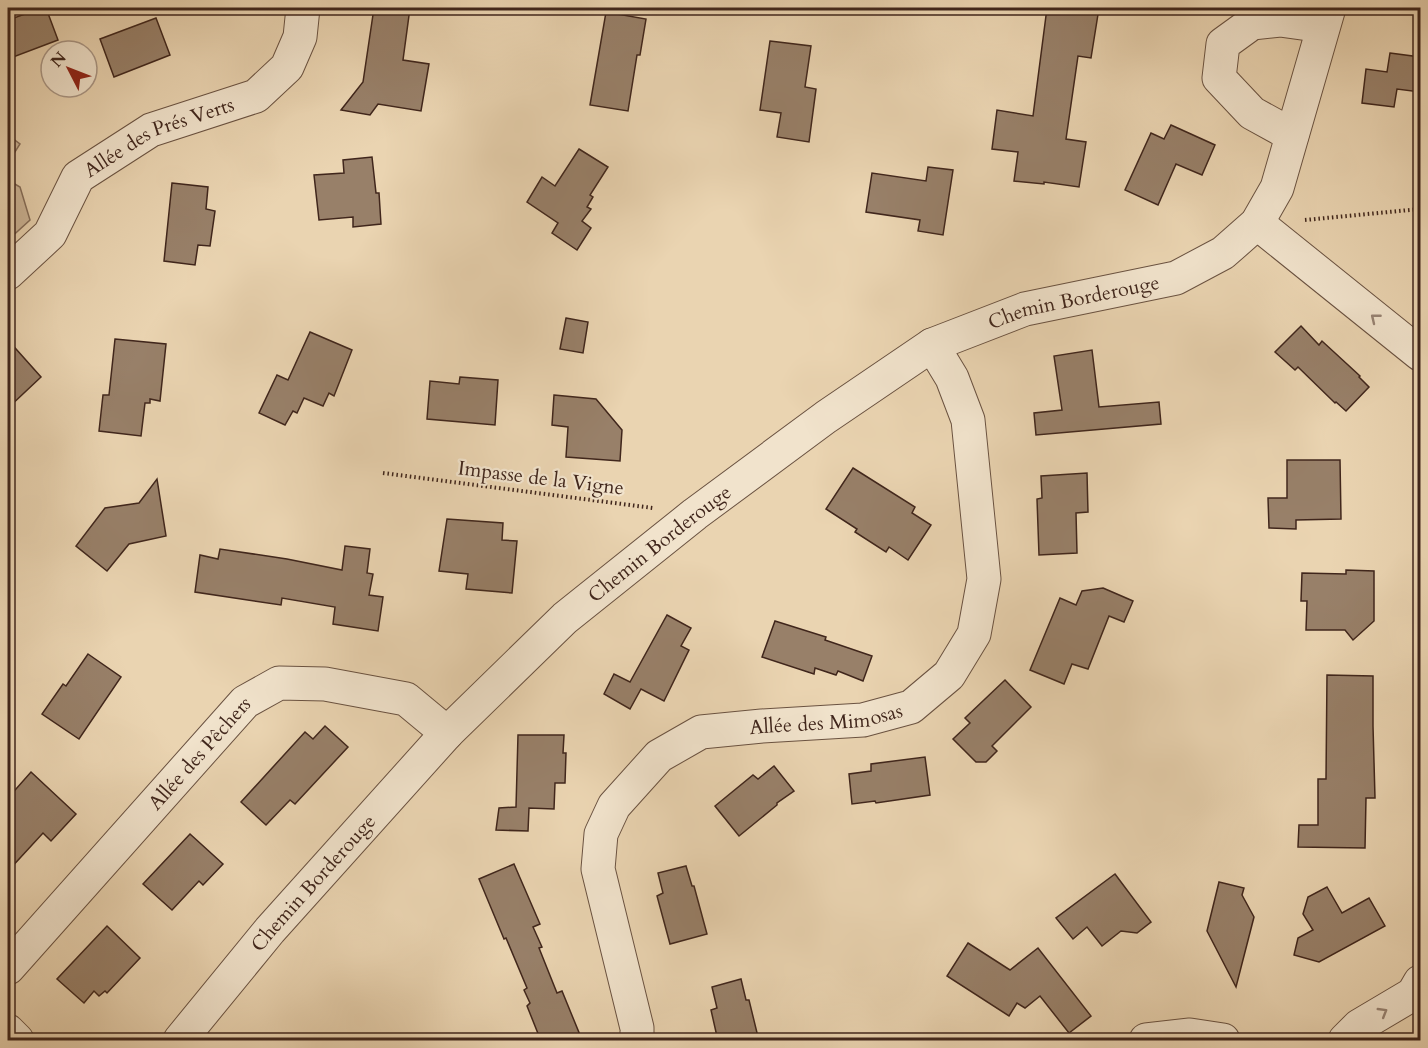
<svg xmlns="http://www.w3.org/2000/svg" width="1428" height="1048" font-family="Cardo,serif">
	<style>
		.green { fill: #cdb698; stroke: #866e5a; stroke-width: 1.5 }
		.building { fill: #988069; stroke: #40261c; stroke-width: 1.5 }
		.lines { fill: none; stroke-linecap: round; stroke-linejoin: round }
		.minor-casing { stroke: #6a5241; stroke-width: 35 }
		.path { stroke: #40261c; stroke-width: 4; stroke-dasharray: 1.5 3; stroke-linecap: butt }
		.minor { stroke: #f1e3cc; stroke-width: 33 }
		.oneway { stroke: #988474 }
		.labels { text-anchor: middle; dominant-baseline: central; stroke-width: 4.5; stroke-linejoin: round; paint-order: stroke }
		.street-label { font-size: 20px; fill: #40261c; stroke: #f1e3cc }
	</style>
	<rect width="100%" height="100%" fill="#ead4b1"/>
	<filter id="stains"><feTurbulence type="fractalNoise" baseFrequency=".00333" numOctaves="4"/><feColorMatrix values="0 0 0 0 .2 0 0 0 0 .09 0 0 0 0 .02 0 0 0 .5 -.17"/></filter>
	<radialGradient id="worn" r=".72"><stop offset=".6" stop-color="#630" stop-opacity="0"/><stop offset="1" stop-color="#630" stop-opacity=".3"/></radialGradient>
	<!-- green -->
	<g class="green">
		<polygon points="8,135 20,144 8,163"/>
		<polygon points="8,180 20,187 30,220 8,240"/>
	</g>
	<!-- building -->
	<g class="building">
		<polygon points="42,8 46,8 58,40 8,59 8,20"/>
		<polygon points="374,8 410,8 403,60 429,64 421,111 378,104 370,115 341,110 363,82"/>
		<polygon points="1047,8 1099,8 1091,58 1078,56 1066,139 1086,142 1079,187 1044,182 1044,184 1014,181 1018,152 992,149 997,110 1033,116"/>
		<polygon points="606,12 646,19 640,55 637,55 628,111 590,105"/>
		<polygon points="156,18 170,55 114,77 100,39"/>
		<polygon points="770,41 811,46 805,87 816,89 809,142 777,137 781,113 760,110"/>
		<polygon points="1390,53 1420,57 1420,92 1397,89 1394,107 1362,103 1366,69 1387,72"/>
		<polygon points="1171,125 1215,145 1202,175 1176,164 1158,205 1125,190 1151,133 1164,139"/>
		<polygon points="579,149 608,167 590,195 593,197 587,207 591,209 582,221 591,228 577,250 552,233 558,223 527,202 542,177 555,186"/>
		<polygon points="372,157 376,193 379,193 381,224 353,227 353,217 319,220 314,175 344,173 343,160"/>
		<polygon points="928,167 953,170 943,235 918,231 920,220 866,212 872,173 926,181"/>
		<polygon points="172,183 208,187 206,209 215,211 210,246 198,245 195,265 164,261"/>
		<polygon points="566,318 588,322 583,353 560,349"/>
		<polygon points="1301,326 1319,345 1322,341 1360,376 1359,377 1369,387 1346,411 1336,402 1335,403 1298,367 1295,370 1275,352"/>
		<polygon points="310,332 352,350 334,396 329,393 323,406 304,398 297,413 293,411 285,425 259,413 277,375 288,380"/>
		<polygon points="115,339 166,344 160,401 150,399 150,403 145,403 141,436 99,431 103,395 109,395"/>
		<polygon points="8,340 41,377 8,408"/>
		<polygon points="1092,350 1099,407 1159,402 1161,424 1036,435 1034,413 1062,410 1054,356"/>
		<polygon points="460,377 498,380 495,425 427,419 430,381 459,384"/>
		<polygon points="554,395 596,399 622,430 620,461 566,457 568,427 552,425"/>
		<polygon points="1287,460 1340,460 1341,519 1296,520 1296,529 1269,528 1268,498 1287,498"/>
		<polygon points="853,468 915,507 912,513 931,525 908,560 889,547 886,552 855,532 857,529 826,509"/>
		<polygon points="1087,473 1088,512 1076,513 1077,553 1039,555 1037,499 1042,498 1041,476"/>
		<polygon points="157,479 166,536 129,544 107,571 76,546 105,508 139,503"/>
		<polygon points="447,519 503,523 502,540 517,541 512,593 466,589 468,574 439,571"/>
		<polygon points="345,546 370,549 367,573 373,574 369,595 383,597 378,631 333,624 335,607 282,598 281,605 195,592 200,555 218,559 220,549 287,559 342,570"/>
		<polygon points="1346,570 1374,571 1374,621 1353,640 1345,630 1306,630 1307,601 1301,601 1302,573 1346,574"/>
		<polygon points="1103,588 1133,601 1124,622 1109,616 1088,669 1072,664 1064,684 1030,670 1060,598 1076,605 1082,591"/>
		<polygon points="667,615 691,628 681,646 689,650 664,701 641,689 630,709 604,694 614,674 630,682"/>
		<polygon points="775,621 826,637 825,640 872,656 863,681 838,671 836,675 815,668 814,674 762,657"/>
		<polygon points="88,654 121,677 79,739 42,714 63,684 66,686"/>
		<polygon points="1327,675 1373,676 1373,726 1375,798 1366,798 1365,848 1298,847 1299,825 1318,825 1318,779 1326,779"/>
		<polygon points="1005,680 1031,707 992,746 997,751 986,762 976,762 953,739 970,723 965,718"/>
		<polygon points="325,726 348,747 295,804 290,800 266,825 241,802 305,732 313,739"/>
		<polygon points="518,735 564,735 563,753 566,753 565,783 555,783 554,809 529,808 528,831 496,830 499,808 516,807"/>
		<polygon points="925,757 930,795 876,803 875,801 852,804 849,774 871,771 871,764"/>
		<polygon points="774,766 794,791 777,803 777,805 739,836 715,806 753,775 758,779"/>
		<polygon points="31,772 76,814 51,841 43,833 8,871 8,798"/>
		<polygon points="190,834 223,864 203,885 199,881 172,910 143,884"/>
		<polygon points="514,864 540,924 533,927 542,947 539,948 557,993 562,991 580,1035 568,1041 541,1041 527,1006 530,1003 524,990 527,988 506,938 504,939 479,879"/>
		<polygon points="686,866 692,886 694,886 707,934 670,944 657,896 663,893 658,873"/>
		<polygon points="1115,874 1151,922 1137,933 1121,931 1102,946 1087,927 1073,939 1056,918"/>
		<polygon points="1219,882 1244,888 1242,895 1254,917 1236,987 1207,931"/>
		<polygon points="1327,887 1342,913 1369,898 1385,926 1319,962 1294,955 1298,938 1313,930 1303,914 1308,897"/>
		<polygon points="107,926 140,958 107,993 105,991 99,996 94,991 84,1003 57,979"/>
		<polygon points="968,943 1010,970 1038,948 1091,1016 1069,1033 1040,996 1025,1008 1017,1003 1009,1016 947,976"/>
		<polygon points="741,979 746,1000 749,1000 759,1041 718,1041 711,1010 717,1008 712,987"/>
	</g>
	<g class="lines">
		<!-- minor casing -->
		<g class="minor-casing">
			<g id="minor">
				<polyline points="1292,135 1252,113 1219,78 1223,44 1252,23 1280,20 1323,26"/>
				<polyline points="1257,223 1420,354"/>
				<path id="s1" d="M8,273L50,234L78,177L151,130L256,96L287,67L300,37L303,8"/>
				<path id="s2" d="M8,968L245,702L279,683L325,684L406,699L447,733"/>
				<polyline points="8,1031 17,1040"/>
				<path id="s3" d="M180,1040L270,930L447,733L565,618L695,514L826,417L932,345L1025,309L1176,278L1223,253L1257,223L1277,188L1329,8"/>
				<path id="s4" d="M637,1040V1028L598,869L601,834L614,806L659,756L701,732L762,726L863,720L911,707L949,675L974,634L984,579L968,420L952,378L932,345"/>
				<polyline points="1146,1040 1190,1035 1223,1040"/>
				<polyline points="1345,1040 1359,1026 1413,994 1420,982"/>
			</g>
		</g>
		<!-- path -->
		<g class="path">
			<polyline points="1305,220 1420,209"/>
			<polyline points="383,473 653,508"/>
		</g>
		<!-- minor -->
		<use href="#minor" class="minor"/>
	</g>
	<!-- one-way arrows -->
	<defs><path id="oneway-chevron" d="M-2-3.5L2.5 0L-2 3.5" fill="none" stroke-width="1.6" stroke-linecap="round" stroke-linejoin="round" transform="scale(1.5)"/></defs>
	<g class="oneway">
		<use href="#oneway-chevron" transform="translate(1375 318) rotate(-141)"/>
		<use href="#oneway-chevron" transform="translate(1383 1012) rotate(-31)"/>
	</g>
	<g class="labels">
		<!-- street labels -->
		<g class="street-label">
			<text stroke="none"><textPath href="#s1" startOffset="212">Allée des Prés Verts</textPath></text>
			<text stroke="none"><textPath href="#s3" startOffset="1178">Chemin Borderouge</textPath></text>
			<text transform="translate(541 478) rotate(7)">Impasse de la Vigne</text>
			<text stroke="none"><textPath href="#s3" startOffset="692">Chemin Borderouge</textPath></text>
			<text stroke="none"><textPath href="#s4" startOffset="483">Allée des Mimosas</textPath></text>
			<text stroke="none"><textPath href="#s2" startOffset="288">Allée des Pêchers</textPath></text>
			<text stroke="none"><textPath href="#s3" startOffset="206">Chemin Borderouge</textPath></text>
		</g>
	</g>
	<!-- margin -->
	<rect width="1428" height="1048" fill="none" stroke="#ead4b1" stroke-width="30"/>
	<rect x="9" y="9" width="1410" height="1030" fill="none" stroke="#40261c" stroke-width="3"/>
	<rect x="15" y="15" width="1398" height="1018" fill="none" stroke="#40261c" stroke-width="1.5"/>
	<!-- north arrow -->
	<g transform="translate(69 69) rotate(312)"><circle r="28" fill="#f1e3cc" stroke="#aa9786" stroke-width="1.5"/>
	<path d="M0-4.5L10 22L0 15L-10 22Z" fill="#8f2418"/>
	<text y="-9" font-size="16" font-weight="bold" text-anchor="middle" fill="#40261c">N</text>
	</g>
	<rect width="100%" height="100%" filter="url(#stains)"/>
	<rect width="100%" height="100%" fill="url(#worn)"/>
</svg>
